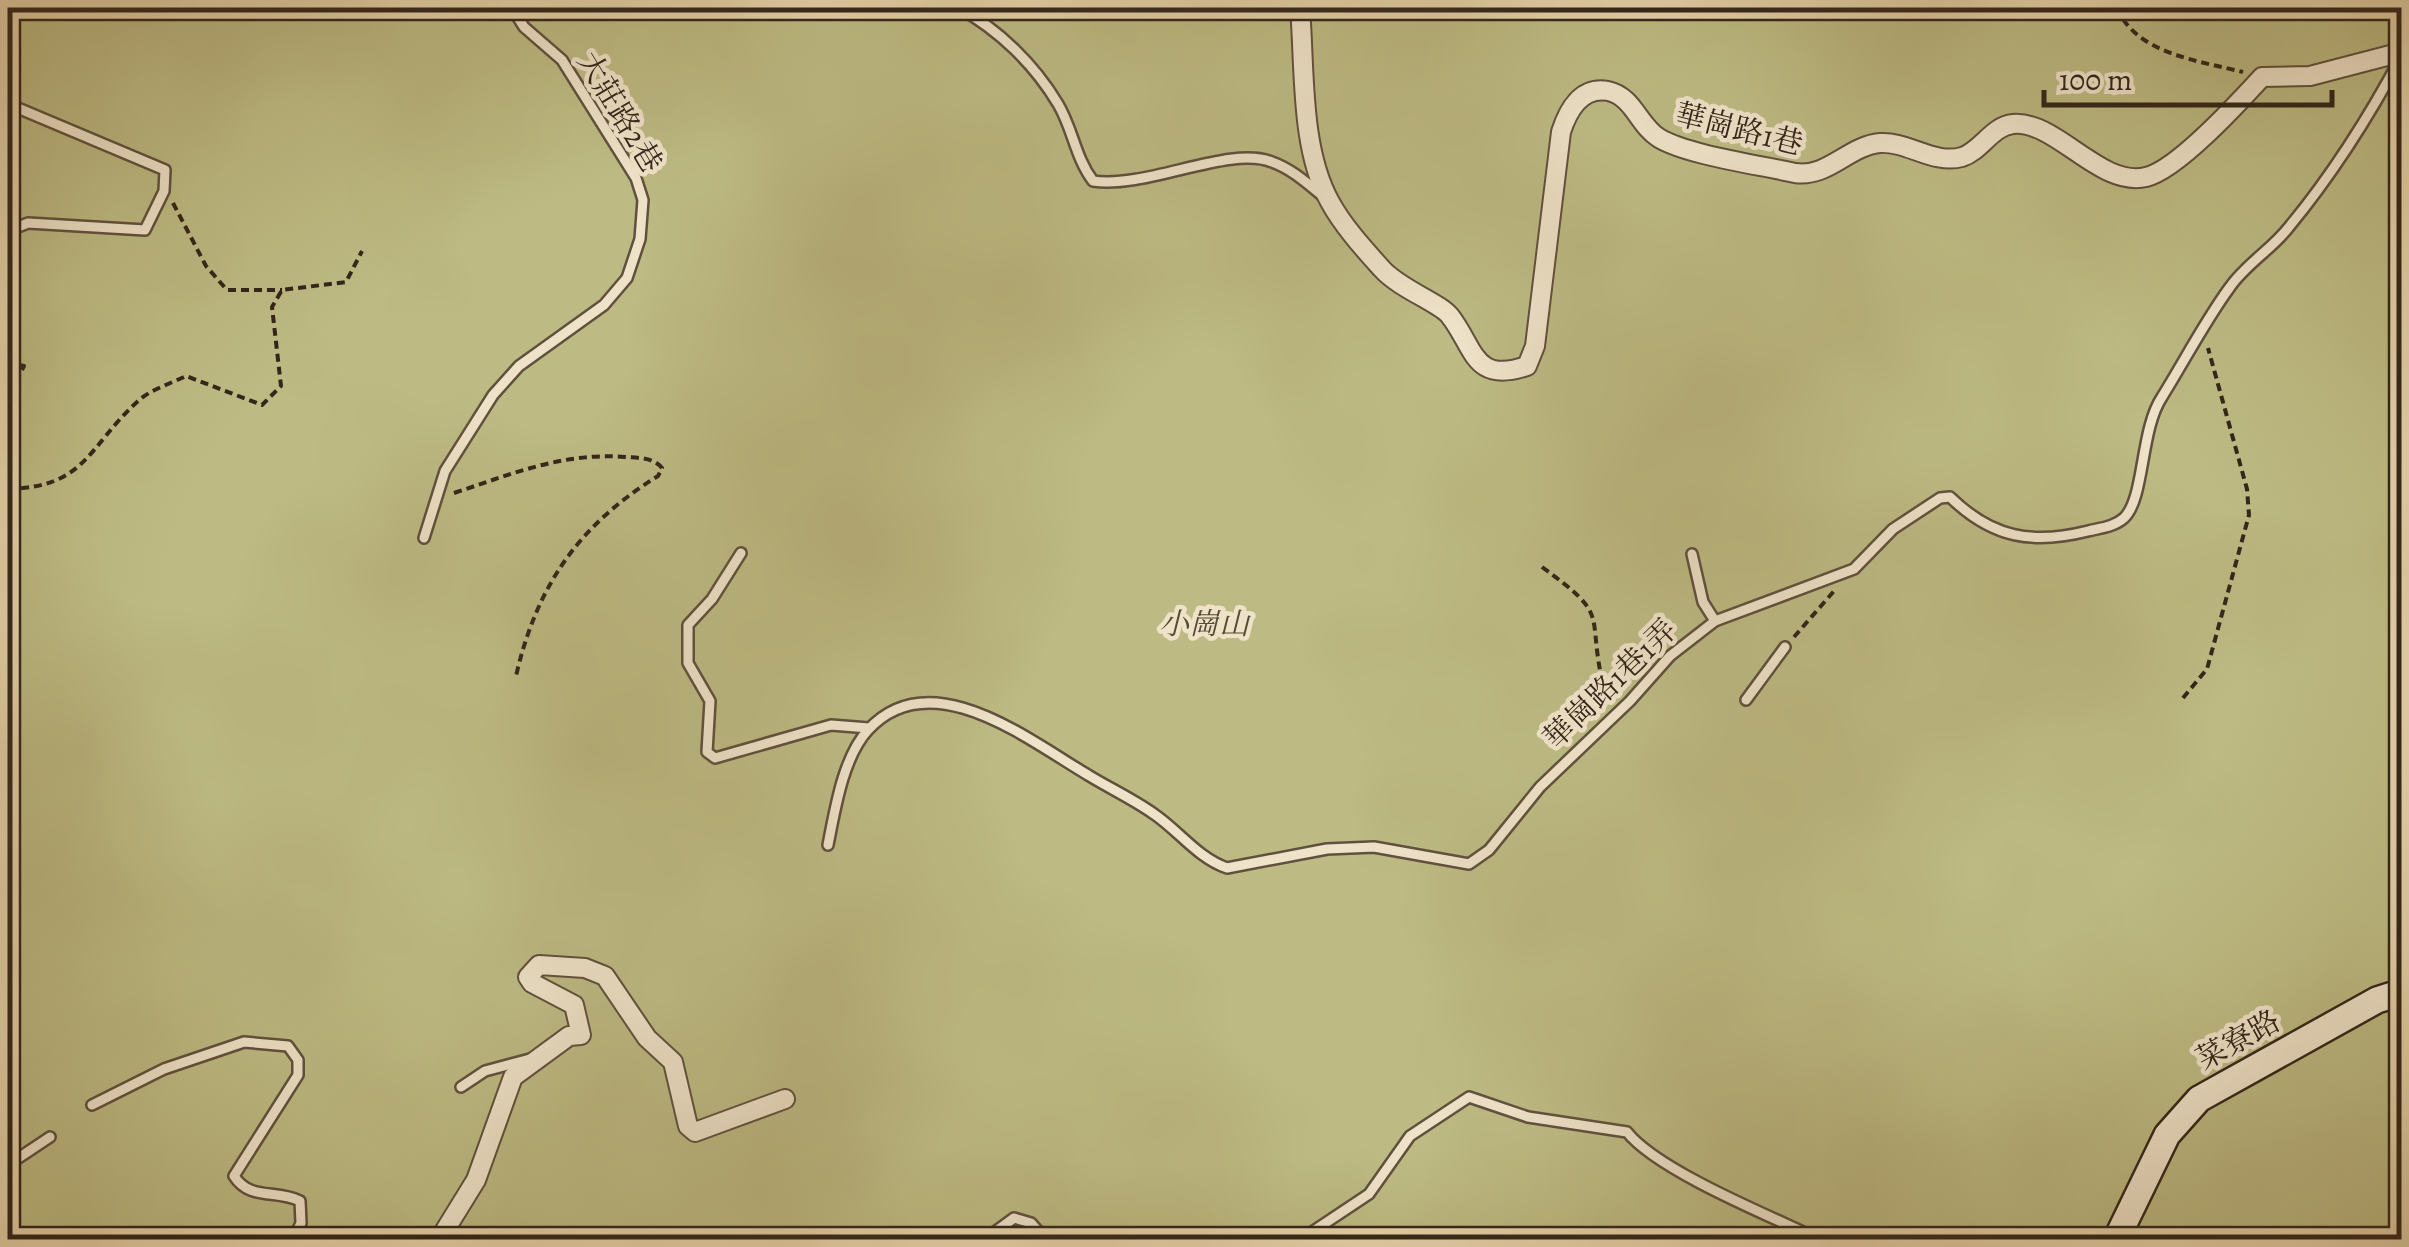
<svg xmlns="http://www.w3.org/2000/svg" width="2409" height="1247" font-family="Alegreya,'Noto Serif TC',serif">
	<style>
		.green { fill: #bdba83; stroke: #78704e; stroke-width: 2.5 }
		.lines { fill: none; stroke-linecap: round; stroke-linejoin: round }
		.lane-casing { stroke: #60513e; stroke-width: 14 }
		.street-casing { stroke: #60513e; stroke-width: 22 }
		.secondary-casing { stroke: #33261a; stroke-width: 30 }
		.path { stroke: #33261a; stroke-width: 4; stroke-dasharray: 8 5; stroke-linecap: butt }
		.lane { stroke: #eee2c8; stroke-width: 9 }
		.street { stroke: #eee2c8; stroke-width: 18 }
		.secondary { stroke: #eee2c8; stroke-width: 25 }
		.labels { text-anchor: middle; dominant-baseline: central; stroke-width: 9; stroke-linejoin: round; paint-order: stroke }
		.street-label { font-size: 30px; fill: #33261a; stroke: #eee2c8 }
		.park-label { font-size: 30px; font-style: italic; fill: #564b34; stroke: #eee2c8 }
	</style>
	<rect width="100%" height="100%" fill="#e5d3ab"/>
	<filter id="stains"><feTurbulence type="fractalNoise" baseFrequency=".002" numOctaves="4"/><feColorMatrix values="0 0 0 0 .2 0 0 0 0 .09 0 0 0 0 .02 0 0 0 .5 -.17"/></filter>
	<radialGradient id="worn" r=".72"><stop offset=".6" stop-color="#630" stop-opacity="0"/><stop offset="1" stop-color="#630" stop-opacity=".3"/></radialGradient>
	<!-- green -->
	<rect class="green" x="8" y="8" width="2393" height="1231"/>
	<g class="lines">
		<!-- lane casing -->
		<g class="lane-casing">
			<g id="lane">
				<path d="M959,8C999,30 1034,64 1058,104C1073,129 1075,157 1093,181C1147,189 1229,145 1272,162C1292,169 1308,184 1324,197"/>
				<polyline points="8,111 13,106 165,170 164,191 145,230 28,223 8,231"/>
				<polyline points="424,538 445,471 493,395 519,366 604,305 627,278 640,239 643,200 636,178 562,60 524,27 512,8"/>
				<polyline points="741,553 712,599 688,625 688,663 710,701 707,752 715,758 831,725 869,728"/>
				<polyline points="1692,554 1703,602 1715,621"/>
				<polyline points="1746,700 1785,647"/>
				<path d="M828,845C835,810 843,757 868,730C931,661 1030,741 1088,775C1109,788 1133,799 1154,814C1179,831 1198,858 1227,868L1327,849L1374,847L1469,864L1489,850L1540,787L1630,701L1670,656L1715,621L1854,569L1893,529L1940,498L1950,497C1992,538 2032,545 2088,531C2100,528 2114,527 2124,518C2145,498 2140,430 2162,397C2185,360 2205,321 2230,287C2246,264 2272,249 2289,227C2332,175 2370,115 2402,55"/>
				<polyline points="461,1087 485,1071 530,1059"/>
				<path d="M92,1105L164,1069L244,1042L288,1046L298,1060V1075L234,1176C250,1201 275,1189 300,1201L301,1223L293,1240"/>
				<polyline points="8,1165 50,1137"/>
				<polyline points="984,1240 1014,1218 1031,1223 1046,1240"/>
				<path d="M1300,1240L1369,1194L1410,1136L1469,1097L1528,1117L1627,1132C1658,1171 1772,1217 1821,1240"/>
			</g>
		</g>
		<!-- street casing -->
		<g class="street-casing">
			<g id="street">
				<path d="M1300,8C1305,69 1300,148 1330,202C1343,226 1364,249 1382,269C1400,289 1440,303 1450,316C1475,348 1473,384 1527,366L1535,346L1561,132C1568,110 1581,86 1608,91C1633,96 1639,126 1659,138C1687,155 1760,165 1795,173C1828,178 1848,146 1880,143C1907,141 1934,165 1962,157C1981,151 1992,126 2013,124C2056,120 2100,188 2146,177C2177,170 2240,101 2262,77L2310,76L2402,52"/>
				<polyline points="439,1240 476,1180 513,1077 569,1036 581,1035 574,1005 532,983 528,977 539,965 585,968 605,976 647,1038 673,1062 688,1126 695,1132 785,1099"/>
			</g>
		</g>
		<!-- secondary casing -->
		<g class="secondary-casing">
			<polyline id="secondary" points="2116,1240 2167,1135 2199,1099 2377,1000 2402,992"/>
		</g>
		<!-- path -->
		<g class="path">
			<polyline points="2066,8 2067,12"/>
			<path d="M2117,8C2136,54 2200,61 2243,72"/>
			<polyline points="173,203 206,266 227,290 282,290"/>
			<polyline points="8,362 24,366 8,397"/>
			<path d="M8,489C86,487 87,448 137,402C149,390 170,384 186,376L262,405L281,386L272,307L282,290L346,282L362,251"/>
			<path d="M454,493C512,474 563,452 625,457C638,458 653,457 662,468L658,476C579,525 537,585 516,676"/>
			<path d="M1542,567C1612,618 1586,610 1603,685L1618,694"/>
			<polyline points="1794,637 1834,591"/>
			<polyline points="2183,698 2207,669 2249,515 2247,489 2208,348"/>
		</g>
		<!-- lane -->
		<use href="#lane" class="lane"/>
		<!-- street -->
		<use href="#street" class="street"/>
		<!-- secondary -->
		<use href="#secondary" class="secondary"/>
	</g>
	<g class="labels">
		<!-- street labels -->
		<g class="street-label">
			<text transform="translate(620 112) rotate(59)">大莊路2巷</text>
			<text transform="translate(1739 129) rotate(14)">華崗路1巷</text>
			<text transform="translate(1610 684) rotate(-44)">華崗路1巷1弄</text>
			<text transform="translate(2238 1040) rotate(-29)">菜寮路</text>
		</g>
		<!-- park labels -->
		<g class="park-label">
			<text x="1204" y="624">小崗山</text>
		</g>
	</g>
	<!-- margin -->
	<rect width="2409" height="1247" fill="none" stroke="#e5d3ab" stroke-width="40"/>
	<rect x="10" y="10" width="2389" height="1227" fill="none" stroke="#33261a" stroke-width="5"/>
	<rect x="20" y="20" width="2369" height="1207" fill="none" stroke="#33261a" stroke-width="2.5"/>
	<!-- scale -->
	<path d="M2044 90v15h288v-15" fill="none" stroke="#33261a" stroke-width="5"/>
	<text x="2059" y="90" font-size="30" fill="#33261a" stroke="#eee2c8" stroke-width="8" paint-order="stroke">100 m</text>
	<rect width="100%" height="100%" filter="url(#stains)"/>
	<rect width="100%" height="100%" fill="url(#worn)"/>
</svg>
